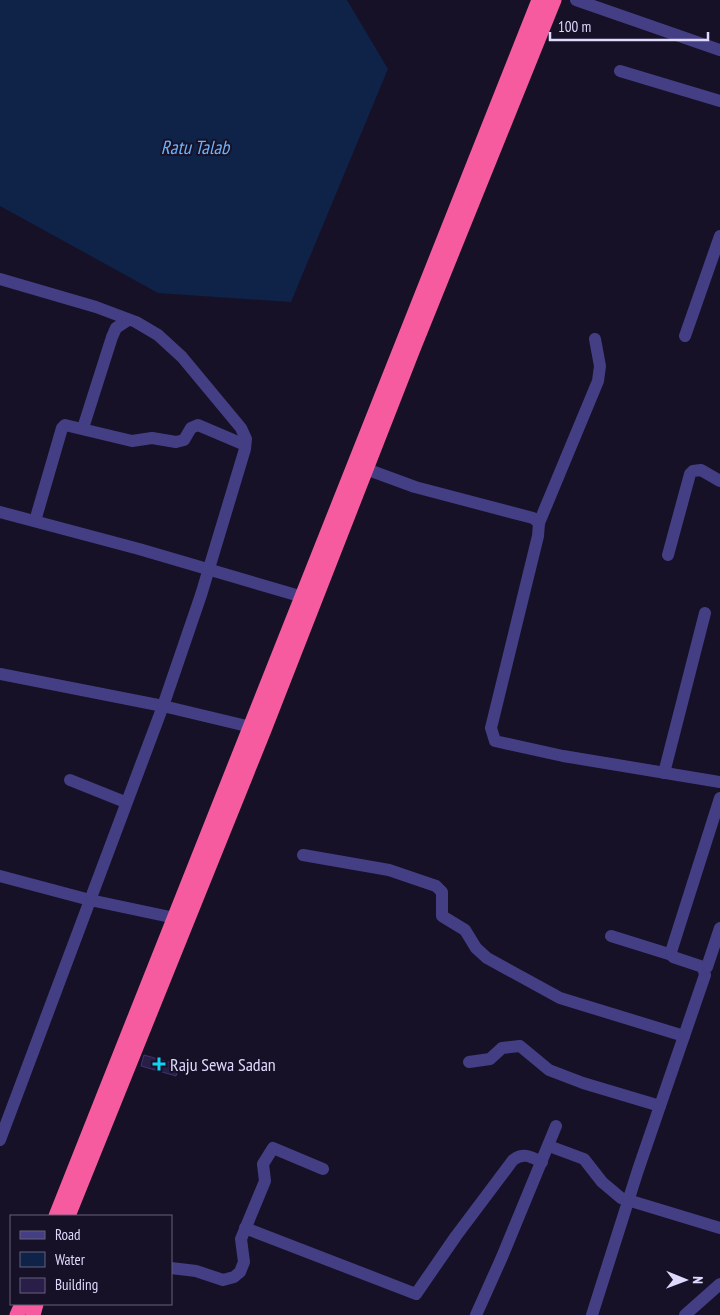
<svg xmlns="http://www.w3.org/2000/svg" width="720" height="1315" font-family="'PT Sans Narrow',sans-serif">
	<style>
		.water { fill: #0f2248 }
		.building { fill: #281e47; stroke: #413172 }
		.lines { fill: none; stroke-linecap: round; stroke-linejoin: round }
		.street { stroke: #443f84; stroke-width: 12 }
		.highway { stroke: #f75b9f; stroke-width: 15 }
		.poi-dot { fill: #10d2f3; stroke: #161127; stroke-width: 2 }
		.labels { text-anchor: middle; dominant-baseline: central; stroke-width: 4; stroke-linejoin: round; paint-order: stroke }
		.poi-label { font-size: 18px; fill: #dfdafd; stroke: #161127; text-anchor: start }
		.water-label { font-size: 19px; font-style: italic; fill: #6db1f8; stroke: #161127 }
	</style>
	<rect width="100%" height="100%" fill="#161127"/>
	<!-- water -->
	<polygon class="water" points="0,0 347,0 388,69 291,302 158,293 0,206"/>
	<!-- building -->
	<polygon class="building" points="144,1055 179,1065 176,1076 141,1066"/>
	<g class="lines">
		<!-- street -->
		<g class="street">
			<polyline points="576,0 720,50"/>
			<polyline points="620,71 720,101"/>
			<polyline points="0,279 96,307 136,322 158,335 182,357 241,428 246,439 245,449 201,595 163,706 0,1140"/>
			<polyline points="685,336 720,236"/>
			<polyline points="83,428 112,337 116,328 128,320"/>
			<polyline points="366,469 415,487 533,518 539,523 538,536 491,728 495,741 563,756 720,782"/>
			<polyline points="0,512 139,549 303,597"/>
			<polyline points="35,521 62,428 65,425 132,441 152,438 176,442 184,440 191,428 198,425 245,445"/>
			<polyline points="539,523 598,381 600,366 595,339"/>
			<polyline points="668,555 690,474 693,471 701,470 720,481"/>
			<polyline points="0,674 163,706 251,727"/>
			<polyline points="664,773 705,613"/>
			<polyline points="70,780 125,802"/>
			<polyline points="303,855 389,870 436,886 442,892 442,916 465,930 476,948 487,958 560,998 684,1036"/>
			<polyline points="0,876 90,900 175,918"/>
			<polyline points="611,936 672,955"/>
			<polyline points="707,967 720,928"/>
			<polyline points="469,1062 490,1059 502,1048 520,1046 549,1070 583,1083 660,1106"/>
			<polyline points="549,1146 584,1159 602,1182 621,1198 720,1228"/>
			<path d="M245,1228L416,1294L456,1236L513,1160C524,1152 531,1157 542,1162"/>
			<polyline points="171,1268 196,1271 223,1280 234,1277 240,1272 244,1262 241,1239 265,1181 263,1164 273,1148 323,1169"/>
			<polyline points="476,1315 502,1257 556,1126"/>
			<polyline points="592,1315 638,1170 705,975 703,967 673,957 671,952 720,798"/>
			<polyline points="685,1315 720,1284"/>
		</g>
		<!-- highway -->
		<g class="highway">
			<polyline points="56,1216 539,0"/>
			<polyline points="68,1216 264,730 413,349 554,0"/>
			<polyline points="17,1315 22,1304"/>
			<polyline points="33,1315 36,1304"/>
		</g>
	</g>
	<!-- markers -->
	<path class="poi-dot" d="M156.5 1056.5h5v5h5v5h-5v5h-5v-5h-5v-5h5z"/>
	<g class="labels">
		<!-- poi labels -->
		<g class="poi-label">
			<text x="170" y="1064">Raju Sewa Sadan</text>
		</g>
		<!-- water labels -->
		<g class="water-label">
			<text x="195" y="147">Ratu Talab</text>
		</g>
	</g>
	<!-- legend -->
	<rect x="10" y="1215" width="162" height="90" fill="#161127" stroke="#66617d"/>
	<rect x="20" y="1231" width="25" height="8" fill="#443f84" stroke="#66617d"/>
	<text x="55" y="1240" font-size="15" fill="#dfdafd">Road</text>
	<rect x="20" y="1252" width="25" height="15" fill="#0f2248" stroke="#66617d"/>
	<text x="55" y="1265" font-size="15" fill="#dfdafd">Water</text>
	<rect x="20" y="1278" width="25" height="15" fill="#281e47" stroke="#66617d"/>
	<text x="55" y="1290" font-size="15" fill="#dfdafd">Building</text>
	<!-- north arrow -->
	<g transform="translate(685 1280) rotate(91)" stroke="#161127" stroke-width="4" paint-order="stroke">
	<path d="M0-4L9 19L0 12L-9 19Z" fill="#dfdafd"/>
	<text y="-8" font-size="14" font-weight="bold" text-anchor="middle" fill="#dfdafd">N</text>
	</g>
	<!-- scale -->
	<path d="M550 32v8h158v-8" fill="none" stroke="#dfdafd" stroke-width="2.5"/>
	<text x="558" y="32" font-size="15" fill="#dfdafd" stroke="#161127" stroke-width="4" paint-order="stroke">100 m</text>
</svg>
